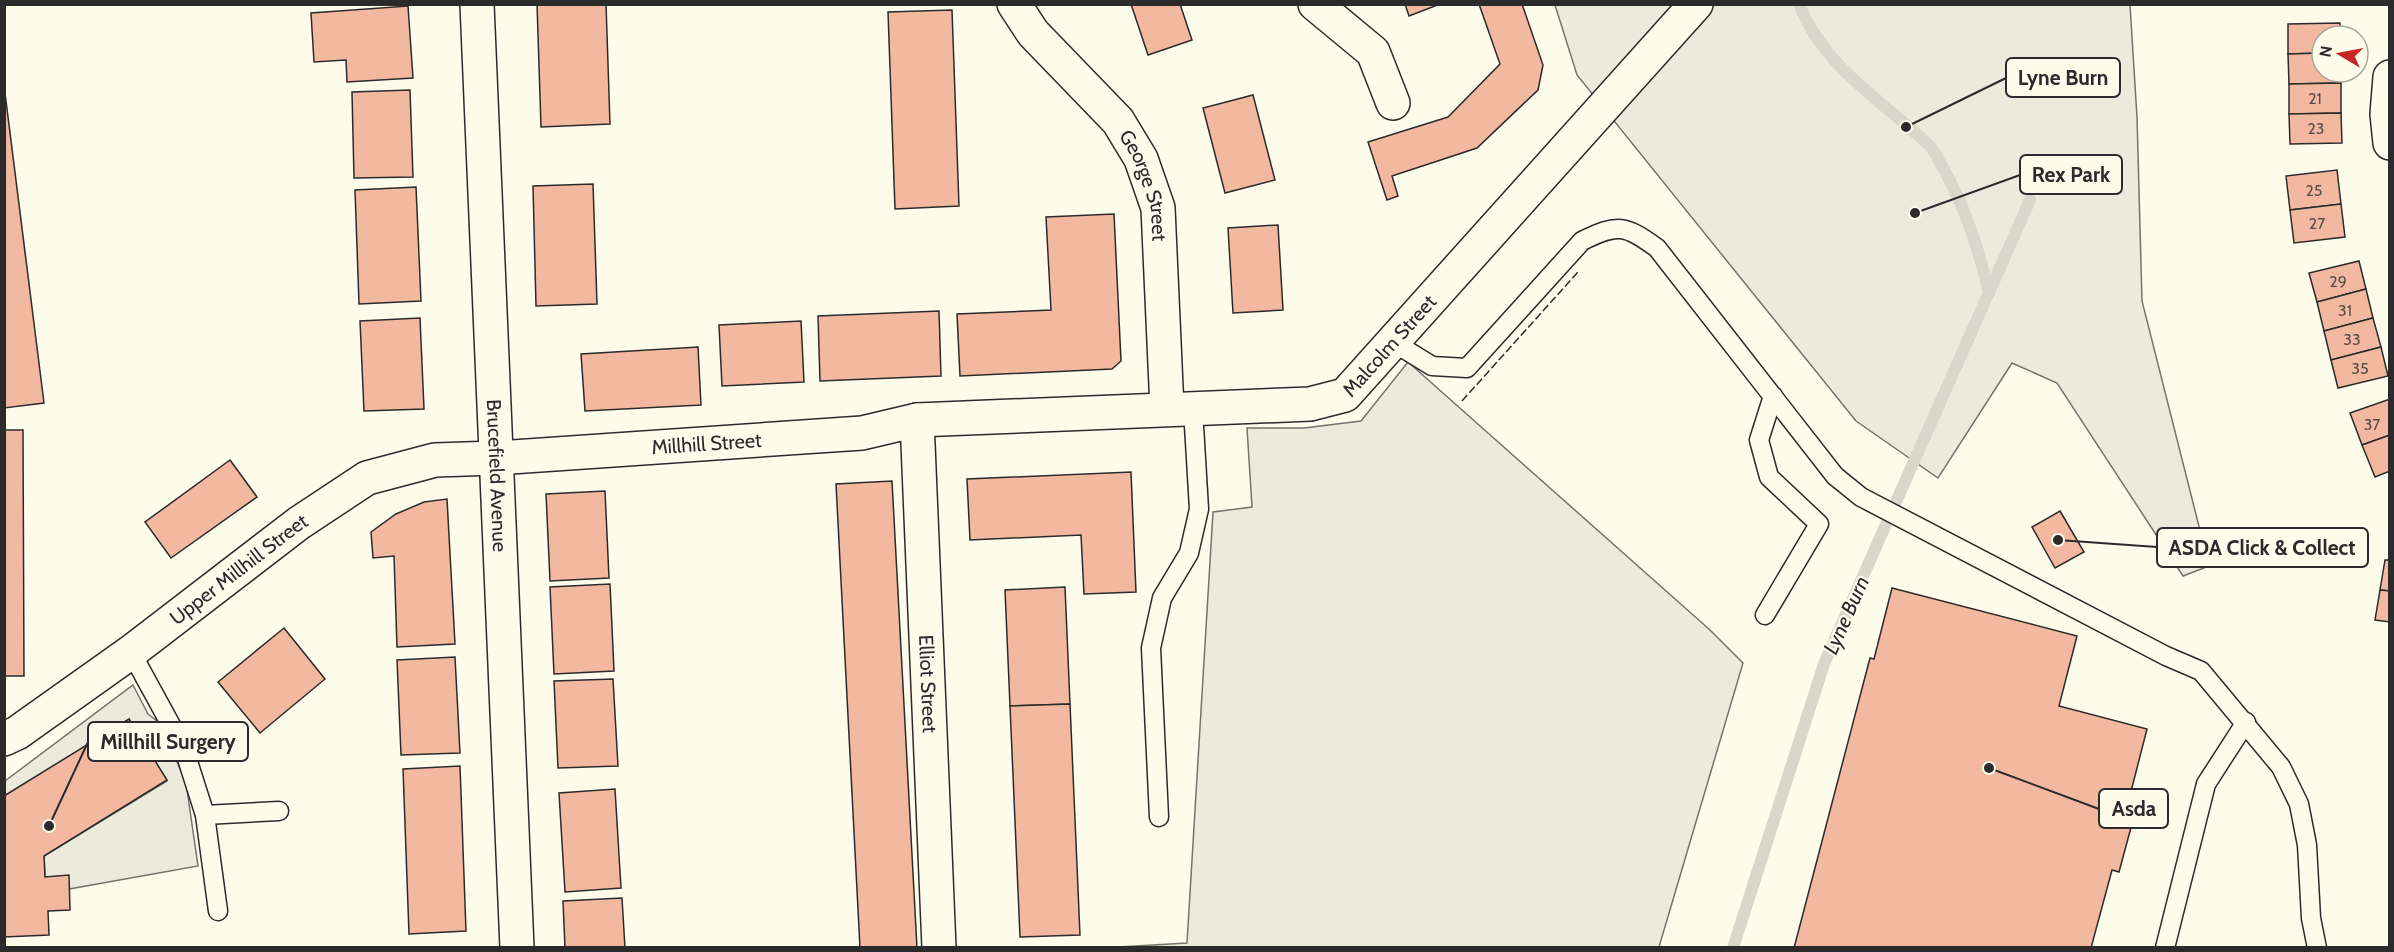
<svg xmlns="http://www.w3.org/2000/svg" width="2394" height="952" font-family="Cabin,sans-serif">
	<style>
		.green { fill: #ecebdb; stroke: #74746e; stroke-width: 1.5 }
		.lines { fill: none; stroke-linecap: round; stroke-linejoin: round }
		.stream { stroke: #d8d7c9; stroke-width: 12 }
		.building { fill: #f2b8a0; stroke: #2b2b2b; stroke-width: 1.5 }
		.service-casing { stroke: #2b2b2b; stroke-width: 21 }
		.minor-casing { stroke: #2b2b2b; stroke-width: 36 }
		.service { stroke: #fdfbea; stroke-width: 18 }
		.minor { stroke: #fdfbea; stroke-width: 33 }
		.fence { stroke: #2b2b2b; stroke-width: 1.5; stroke-dasharray: 8 3; stroke-linecap: butt }
		.labels { text-anchor: middle; dominant-baseline: central; stroke-width: 4.5; stroke-linejoin: round; paint-order: stroke }
		.number-label { font-size: 16px; fill: #5d4e48 }
		.street-label { font-size: 20px; fill: #2b2b2b; stroke: #fdfbea }
		.water-label { font-size: 21px; font-style: italic; fill: #2b2b2b; stroke: #fdfbea }
		.leader { fill: none; stroke: #2b2b2b; stroke-width: 2 }
		.callout-dot { fill: #2b2b2b; stroke: #fdfbea; stroke-width: 2 }
		.callout { fill: #fdfbea; stroke: #2b2b2b; stroke-width: 2 }
		.callout-label { font-size: 21px; text-anchor: middle; font-weight: bold; fill: #2b2b2b }
	</style>
	<rect width="100%" height="100%" fill="#fdfbea"/>
	<!-- green -->
	<g class="green">
		<polygon points="1555,5 2130,5 2137,117 2142,301 2209,566 2183,576 2057,383 2012,363 1938,478 1856,421 1577,75"/>
		<polygon points="1408,362 1710,630 1743,663 1659,947 1101,948 1187,943 1213,512 1252,507 1247,428 1304,428 1361,421"/>
		<polygon points="133,685 148,714 161,724 186,783 198,866 69,889 68,876 45,877 44,856 167,781 129,719 5,796 5,781"/>
	</g>
	<g class="lines">
		<!-- stream -->
		<g class="stream">
			<path d="M1799,4C1824,68 1882,100 1929,145C1935,151 1939,161 1943,168C1966,208 1979,250 1989,293"/>
			<polyline points="1733,948 1824,664 2030,200"/>
		</g>
	</g>
	<!-- building -->
	<g class="building">
		<polygon points="537,4 606,4 610,124 541,127"/>
		<polygon points="1131,4 1180,4 1192,40 1148,55"/>
		<polygon points="1405,4 1440,4 1409,16"/>
		<polygon points="1479,4 1522,4 1543,65 1538,90 1477,148 1392,176 1398,196 1387,200 1368,142 1448,117 1500,64"/>
		<polygon points="408,6 413,78 347,82 346,60 314,62 311,13"/>
		<polygon points="952,10 959,206 895,209 888,12"/>
		<polygon points="2340,23 2340,36 2322,36 2322,53 2288,54 2288,24"/>
		<polygon points="2322,53 2322,72 2340,72 2341,83 2289,84 2288,54"/>
		<polygon points="2341,83 2341,113 2289,114 2289,84"/>
		<polygon points="4,85 44,403 4,408"/>
		<polygon points="410,90 413,177 354,178 352,92"/>
		<polygon points="1253,95 1275,180 1225,193 1203,108"/>
		<polygon points="2341,113 2342,143 2290,144 2289,114"/>
		<polygon points="2337,170 2341,204 2290,210 2286,176"/>
		<polygon points="593,184 597,304 536,306 533,186"/>
		<polygon points="416,187 421,301 359,304 355,190"/>
		<polygon points="2341,204 2345,237 2294,243 2290,210"/>
		<polygon points="1114,214 1121,361 1112,369 960,376 957,314 1051,310 1046,217"/>
		<polygon points="1278,225 1283,310 1233,313 1228,228"/>
		<polygon points="2359,261 2366,289 2317,302 2309,273"/>
		<polygon points="2366,289 2373,318 2324,331 2317,302"/>
		<polygon points="939,311 941,376 820,381 818,316"/>
		<polygon points="420,318 424,409 364,411 360,321"/>
		<polygon points="2373,318 2381,347 2331,360 2324,331"/>
		<polygon points="801,321 804,382 722,386 719,325"/>
		<polygon points="698,347 701,405 585,411 581,354"/>
		<polygon points="2381,347 2388,376 2338,388 2331,360"/>
		<polygon points="2390,399 2390,435 2362,445 2350,413"/>
		<polygon points="4,430 23,430 24,676 4,676"/>
		<polygon points="2390,435 2390,471 2375,477 2362,445"/>
		<polygon points="230,460 257,497 171,558 145,522"/>
		<polygon points="1131,472 1136,592 1084,594 1081,535 970,540 967,479"/>
		<polygon points="892,481 917,948 860,948 836,484"/>
		<polygon points="605,491 609,578 550,581 546,494"/>
		<polygon points="447,499 455,644 397,647 394,556 373,558 371,532 396,514 424,502"/>
		<polygon points="2060,511 2084,552 2055,568 2032,527"/>
		<polygon points="2385,560 2390,560 2390,591 2380,590"/>
		<polygon points="610,584 614,671 554,674 550,587"/>
		<polygon points="1065,587 1070,704 1010,706 1005,590"/>
		<polygon points="1892,588 2077,636 2059,706 2147,729 2127,807 2136,809 2119,872 2112,870 2091,948 1794,948 1870,658 1874,659"/>
		<polygon points="2380,590 2390,591 2390,622 2375,620"/>
		<polygon points="284,628 325,679 260,733 218,682"/>
		<polygon points="455,657 460,753 401,755 397,660"/>
		<polygon points="613,679 618,766 558,768 554,681"/>
		<polygon points="1070,704 1080,935 1020,937 1010,706"/>
		<polygon points="129,719 167,780 44,856 45,877 69,875 70,910 48,911 49,935 4,937 4,796"/>
		<polygon points="460,766 466,931 409,934 403,769"/>
		<polygon points="615,789 621,888 565,892 559,793"/>
		<polygon points="622,898 625,948 565,948 563,901"/>
	</g>
	<g class="lines">
		<!-- service casing -->
		<g class="service-casing">
			<g id="service">
				<path d="M1393,342L1432,366L1467,368L1582,241C1618,223 1625,225 1657,248L1835,476L1861,497L2166,656L2201,671L2281,767L2299,804L2307,845L2311,918L2317,948"/>
				<polyline points="1765,615 1819,524 1769,477 1759,440 1773,396"/>
				<polyline points="131,652 184,749 205,815 218,911"/>
				<polyline points="205,815 279,811"/>
				<polyline points="1159,817 1151,648 1162,598 1189,553 1199,509 1193,409"/>
				<polyline points="2165,948 2206,784 2246,722"/>
			</g>
		</g>
		<!-- minor casing -->
		<g class="minor-casing">
			<g id="minor">
				<path id="s1" d="M477,4L517,948"/>
				<path id="s2" d="M1014,4L1033,33L1118,121L1141,159L1158,208L1167,409"/>
				<polyline points="1315,4 1373,52 1393,103"/>
				<polyline points="2390,77 2387,114 2390,143"/>
				<path id="s3" d="M917,420L939,948"/>
				<path id="s4" d="M4,739L17,733L131,652L299,523L367,478L435,460L496,458L862,433L917,420L1310,404L1345,395L1696,4"/>
			</g>
		</g>
		<!-- service -->
		<use href="#service" class="service"/>
		<!-- minor -->
		<use href="#minor" class="minor"/>
		<!-- fence -->
		<polyline class="fence" points="1462,401 1578,272"/>
	</g>
	<g class="labels">
		<!-- number labels -->
		<g class="number-label">
			<text x="2315" y="98">21</text>
			<text x="2316" y="128">23</text>
			<text x="2314" y="190">25</text>
			<text x="2317" y="223">27</text>
			<text x="2338" y="281">29</text>
			<text x="2345" y="310">31</text>
			<text x="2352" y="339">33</text>
			<text x="2360" y="368">35</text>
			<text x="2372" y="424">37</text>
		</g>
		<!-- street labels -->
		<g class="street-label">
			<text stroke="none"><textPath href="#s2" startOffset="228">George Street</textPath></text>
			<text stroke="none"><textPath href="#s4" startOffset="1498">Malcolm Street</textPath></text>
			<text stroke="none"><textPath href="#s4" startOffset="790">Millhill Street</textPath></text>
			<text stroke="none"><textPath href="#s1" startOffset="472">Brucefield Avenue</textPath></text>
			<text stroke="none"><textPath href="#s4" startOffset="290">Upper Millhill Street</textPath></text>
			<text stroke="none"><textPath href="#s3" startOffset="264">Elliot Street</textPath></text>
		</g>
		<!-- water labels -->
		<g class="water-label">
			<text transform="translate(1846 615) rotate(-66)">Lyne Burn</text>
		</g>
	</g>
	<!-- callouts -->
	<path class="leader" d="M1906 127L2006 78M1915 213L2020 175M2058 540L2157 547M49 826L88 742M1989 768L2099 809"/>
	<g class="callout-dot">
		<circle cx="1906" cy="127" r="6"/>
		<circle cx="1915" cy="213" r="6"/>
		<circle cx="2058" cy="540" r="6"/>
		<circle cx="49" cy="826" r="6"/>
		<circle cx="1989" cy="768" r="6"/>
	</g>
	<g class="callout">
		<rect x="2006" y="58" width="114" height="39" rx="6"/>
		<rect x="2020" y="155" width="102" height="39" rx="6"/>
		<rect x="2157" y="528" width="211" height="39" rx="6"/>
		<rect x="88" y="722" width="160" height="39" rx="6"/>
		<rect x="2099" y="789" width="69" height="39" rx="6"/>
	</g>
	<g class="callout-label">
		<text x="2063" y="85">Lyne Burn</text>
		<text x="2071" y="182">Rex Park</text>
		<text x="2262" y="555">ASDA Click &amp; Collect</text>
		<text x="168" y="749">Millhill Surgery</text>
		<text x="2134" y="816">Asda</text>
	</g>
	<!-- border -->
	<rect width="2394" height="952" fill="none" stroke="#2b2b2b" stroke-width="12"/>
	<!-- north arrow -->
	<g transform="translate(2340 54) rotate(280)"><circle r="28" fill="#fdfbea" stroke="#a9a89e" stroke-width="1.5"/>
	<path d="M0-4.5L10 22L0 15L-10 22Z" fill="#c62828"/>
	<text y="-9" font-size="16" font-weight="bold" text-anchor="middle" fill="#2b2b2b">N</text>
	</g>
</svg>
